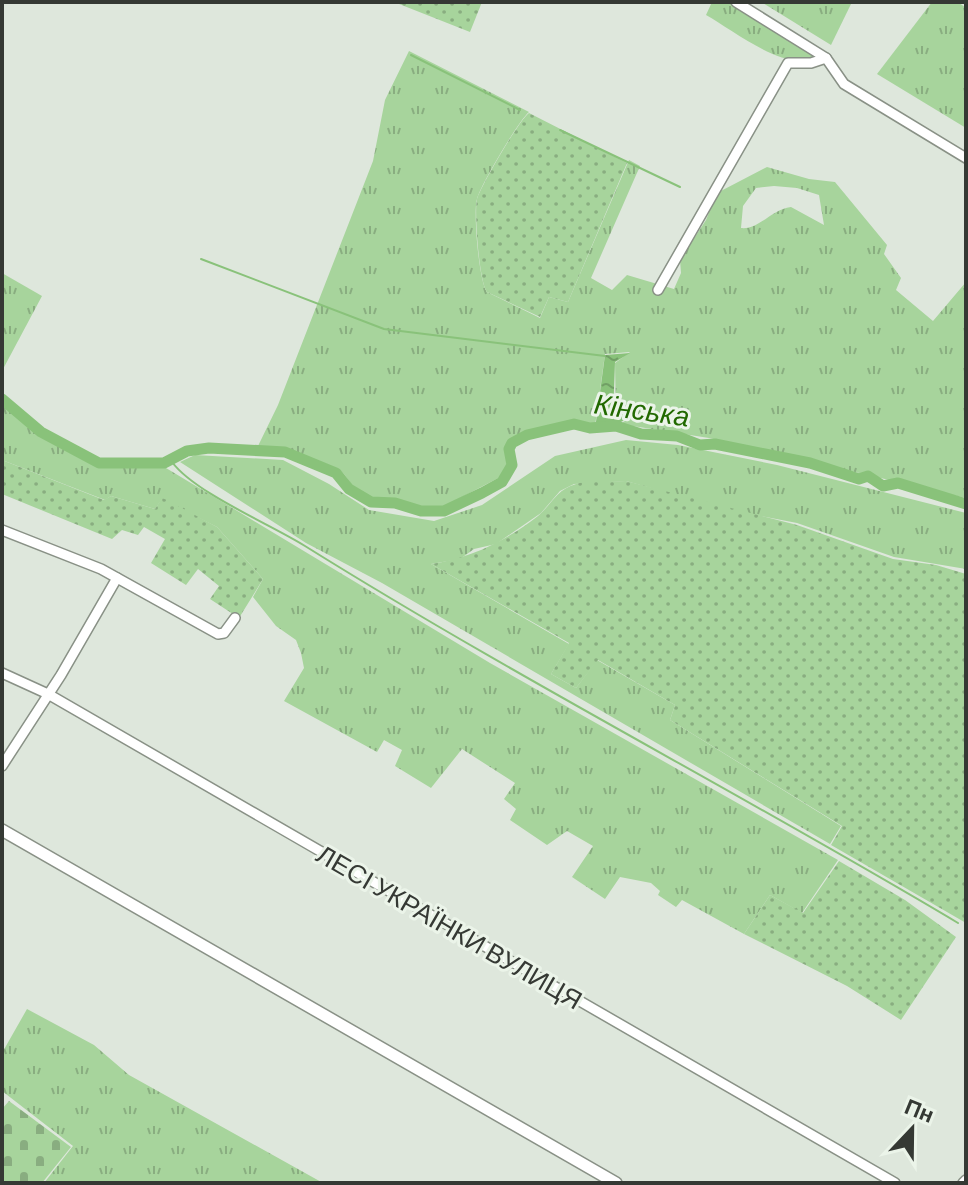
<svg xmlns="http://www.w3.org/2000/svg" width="968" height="1185" font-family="Barlow,sans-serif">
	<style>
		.grass { fill: url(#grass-tufts); fill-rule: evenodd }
		.cemetery { fill: url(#cemetery-stones) }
		.garden { fill: url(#garden-dots) }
		.water { fill: url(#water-ripples) }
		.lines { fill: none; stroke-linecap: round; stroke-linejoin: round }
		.stream { stroke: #89c27a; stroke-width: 2 }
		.river { stroke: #89c27a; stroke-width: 11 }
		.minor-casing { stroke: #899186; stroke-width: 12 }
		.major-casing { stroke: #899186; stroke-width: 14 }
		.minor { stroke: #fff; stroke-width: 9 }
		.major { stroke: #fff; stroke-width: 11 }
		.labels { text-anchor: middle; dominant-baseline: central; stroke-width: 6; stroke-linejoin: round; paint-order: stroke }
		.street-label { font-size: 26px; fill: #353934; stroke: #ebf4e9 }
		.water-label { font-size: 28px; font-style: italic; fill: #216900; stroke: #ebf4e9 }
	</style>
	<defs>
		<pattern id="grass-tufts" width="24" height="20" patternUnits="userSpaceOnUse" patternTransform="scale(2)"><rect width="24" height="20" fill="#a7d49c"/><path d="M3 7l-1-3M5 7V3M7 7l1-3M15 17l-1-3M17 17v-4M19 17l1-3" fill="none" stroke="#89ad80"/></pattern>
		<pattern id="cemetery-stones" width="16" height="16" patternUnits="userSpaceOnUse" patternTransform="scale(2)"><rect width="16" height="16" fill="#a7d49c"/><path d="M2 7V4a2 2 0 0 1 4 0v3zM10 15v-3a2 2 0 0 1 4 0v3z" fill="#89ad80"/></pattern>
		<pattern id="garden-dots" width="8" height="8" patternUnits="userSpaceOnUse" patternTransform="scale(2)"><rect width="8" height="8" fill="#a7d49c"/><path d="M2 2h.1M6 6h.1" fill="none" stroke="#89ad80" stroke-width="1.8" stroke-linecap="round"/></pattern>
		<pattern id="water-ripples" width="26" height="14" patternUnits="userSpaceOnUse" patternTransform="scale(2)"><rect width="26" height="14" fill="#89c27a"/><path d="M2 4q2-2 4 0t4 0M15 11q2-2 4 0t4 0" fill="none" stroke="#719f65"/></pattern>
	</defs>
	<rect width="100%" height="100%" fill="#dee7dc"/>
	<!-- grass -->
	<g class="grass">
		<path d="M712,2H729L817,56C788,75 733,30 706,15Z"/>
		<polygon points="761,2 852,2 831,45"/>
		<polygon points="932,2 958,2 966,8 966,128 877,74"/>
		<path d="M409,51L529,112C519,120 480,186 477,199C473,212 479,282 487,292L540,318L549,297L568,302L629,160L640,166L591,278L612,290L627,275L674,289L681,273L680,260L706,220L717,193L767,167L809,179L835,182L887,245L884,254L901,278L896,290L933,321L966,282V498L709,438L620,424L633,416L616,415L615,363L630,352L605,354L595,426L580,421L531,430L511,440L505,448L509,469L504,475L437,510C428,510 370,499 363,495C353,489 350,480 342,472C331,462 275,448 258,446L278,405L373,161L385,100ZM774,186L797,188L819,195L824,225L791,207C772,209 759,230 741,228L743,206L756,188Z"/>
		<polygon points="2,273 42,296 2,371"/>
		<polygon points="2,403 46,440 91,464 166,468 490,663 838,860 802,913 770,895 744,934 682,900 676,907 658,895 660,891 651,883 620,877 605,899 572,877 593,846 567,831 547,845 510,820 516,809 504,799 515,783 462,749 431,788 395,766 402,750 384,740 377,752 284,701 304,668 301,653 296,640 276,626 253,597 263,579 217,527 162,499 155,509 111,496 105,500 2,460"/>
		<polygon points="626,440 678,445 777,465 966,513 966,569 894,557 797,523 729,510 626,481 574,484 560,491 541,513 496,544 474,549 460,559 431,564 569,644 551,674 576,688 597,660 675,705 670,720 841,826 830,844 382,583 306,543 180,462 195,455 283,460 329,484 369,510 434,521 482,505 555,456"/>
		<polygon points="27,1009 94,1045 129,1075 323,1183 44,1183 73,1146 2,1091 2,1053"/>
	</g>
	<!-- cemetery -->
	<polygon class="cemetery" points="9,1101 71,1147 42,1183 2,1183 2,1109"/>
	<!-- garden -->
	<g class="garden">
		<polygon points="394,2 482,2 470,32"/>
		<path d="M529,113L627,163L568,302L549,297L540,317L487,292C479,282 474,211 477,199C481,186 519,120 529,113Z"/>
		<polygon points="2,460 104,500 111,496 155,509 162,498 167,500 217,527 263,579 239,618 210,599 219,586 198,569 186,585 151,563 165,539 144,527 138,535 122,530 112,539 2,494"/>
		<path d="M626,481L797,525L893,559L936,565L966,574V923L831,845L842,826L670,720L675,705L598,660L576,688L551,674L569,643L431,564C470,558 506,541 538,516C551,505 557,489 576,484C591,480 610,482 626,481Z"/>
		<polygon points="839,861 905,900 956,937 901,1020 847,986 744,934 770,895 803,913"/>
	</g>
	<!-- water -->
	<polygon class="water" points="630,353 615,362 613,417 632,416 619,423 620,430 595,429 605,355"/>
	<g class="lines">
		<!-- stream -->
		<g class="stream">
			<polyline points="411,55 520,110"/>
			<polyline points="560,130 680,187"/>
			<polyline points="201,259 384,329 605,356"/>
			<path d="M172,462C195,493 270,524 305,546C518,679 742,794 958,923"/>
		</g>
		<!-- river -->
		<polyline class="river" points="2,399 41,432 99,463 164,463 187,451 209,448 285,452 336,473 349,489 371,502 395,503 421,511 444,511 482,493 502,482 512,465 509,449 512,443 527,435 574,424 590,428 616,426 641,434 677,436 700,445 715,444 810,463 859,479 868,476 883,486 898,483 966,504"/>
		<!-- minor casing -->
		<g class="minor-casing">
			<g id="minor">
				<polyline points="736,2 826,58 844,84 966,158"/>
				<polyline points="658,290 788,63 811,63 826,58"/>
				<polyline points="2,530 101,569 218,634 224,633 235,618"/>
				<polyline points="2,673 48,694 895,1183"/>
				<polyline points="2,766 61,675 117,578"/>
				<polyline points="963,1183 966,1180"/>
			</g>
		</g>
		<!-- major casing -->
		<g class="major-casing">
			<polyline id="major" points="2,830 616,1183"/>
		</g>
		<!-- minor -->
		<use href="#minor" class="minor"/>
		<!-- major -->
		<use href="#major" class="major"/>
	</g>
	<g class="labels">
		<!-- street labels -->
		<g class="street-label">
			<text transform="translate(450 926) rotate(30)">ЛЕСІ УКРАЇНКИ ВУЛИЦЯ</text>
		</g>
		<!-- water labels -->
		<g class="water-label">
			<text transform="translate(642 409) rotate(8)">Кінська</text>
		</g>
	</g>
	<!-- border -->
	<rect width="968" height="1185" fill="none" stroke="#353934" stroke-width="8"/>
	<!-- north arrow -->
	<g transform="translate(912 1129) rotate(22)" stroke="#ebf4e9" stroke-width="6" paint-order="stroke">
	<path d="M0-6L14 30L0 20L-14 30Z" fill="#353934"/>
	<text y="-12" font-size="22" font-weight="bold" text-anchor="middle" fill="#353934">Пн</text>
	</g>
</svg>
